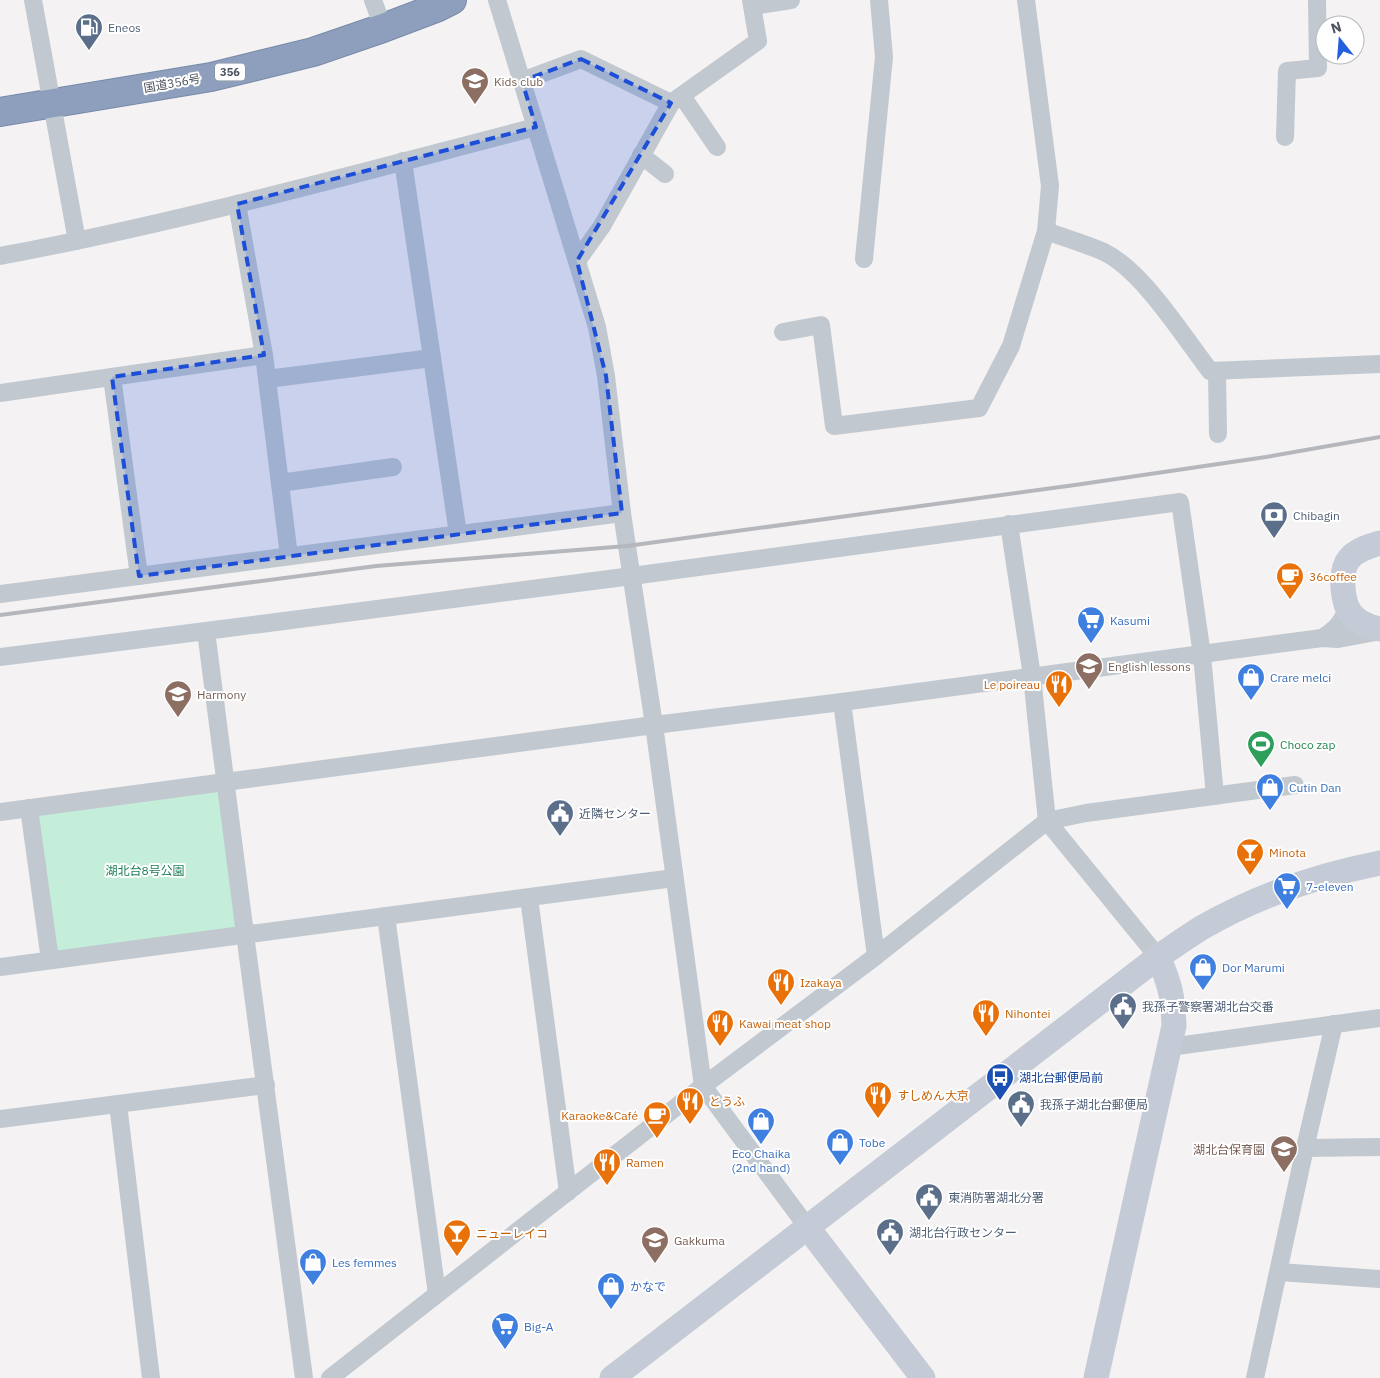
<svg xmlns="http://www.w3.org/2000/svg" width="1380" height="1378" font-family="'IBM Plex Sans','Noto Sans JP',sans-serif">
	<style>
		.green { fill: #c4eed9 }
		.lines { fill: none; stroke-linecap: round; stroke-linejoin: round }
		.highway-casing { stroke: #788aa9; stroke-width: 30 }
		.street { stroke: #c1c8d0; stroke-width: 18 }
		.secondary { stroke: #c4cbd7; stroke-width: 25 }
		.highway { stroke: #8d9fbd; stroke-width: 28 }
		.rail { stroke: #b5b7bc; stroke-width: 4 }
		.marked { fill: #1d4ed8; fill-opacity: 0.2; stroke: #1d4ed8; stroke-width: 4; stroke-dasharray: 10 6; stroke-linejoin: round }
		.labels { text-anchor: middle; dominant-baseline: central; stroke-width: 4; stroke-linejoin: round; paint-order: stroke }
		.shield { fill: #fff; stroke: #81878f; stroke-width: 1 }
		.shield-label { font-size: 11px; font-weight: bold; fill: #4b535f }
		.service-label { font-size: 12px; fill: #4e5e75; stroke: #fff; text-anchor: start }
		.education-label { font-size: 12px; fill: #785e54; stroke: #fff; text-anchor: start }
		.street-label { font-size: 12px; fill: #4b535f; stroke: #fff }
		.food-label { font-size: 12px; fill: #c56008; stroke: #fff; text-anchor: start }
		.shop-label { font-size: 12px; fill: #366cbe; stroke: #fff; text-anchor: start }
		.leisure-label { font-size: 12px; fill: #27864d; stroke: #fff; text-anchor: start }
		.park-label { font-size: 12px; fill: #1d7f58; stroke: #fff }
		.transit-label { font-size: 12px; fill: #164399; stroke: #fff; text-anchor: start }
	</style>
	<rect width="100%" height="100%" fill="#f4f2f2"/>
	<!-- green -->
	<polygon class="green" points="226,782 245,934 50,960 29,808"/>
	<g class="lines">
		<!-- highway casing -->
		<g class="highway-casing">
			<polyline id="highway" points="0,112 211,77 313,52 383,28 436,8 452,0"/>
		</g>
		<!-- street -->
		<g class="street">
			<polyline points="33,0 77,241"/>
			<polyline points="373,0 383,28"/>
			<polyline points="497,0 597,327 606,376 622,513 654,725 703,1086 808,1228"/>
			<polyline points="753,6 791,0"/>
			<polyline points="522,81 581,59 671,103"/>
			<polyline points="682,96 717,147"/>
			<polyline points="1285,137 1287,71 1318,68 1317,0"/>
			<polyline points="641,155 665,174"/>
			<polyline points="403,161 458,534"/>
			<polyline points="237,204 264,355 289,556"/>
			<path d="M1046,231C1065,238 1086,244 1104,252C1143,271 1183,336 1210,371L1380,364"/>
			<path d="M0,256C181,222 358,173 536,127"/>
			<polyline points="864,259 884,57 879,0"/>
			<polyline points="577,261 602,226 671,103 758,41 751,0"/>
			<polyline points="783,332 821,325 834,426 979,408 1011,346 1046,231 1050,186 1026,0"/>
			<polyline points="1217,371 1218,434"/>
			<polyline points="112,377 139,576"/>
			<polyline points="267,379 432,358"/>
			<polyline points="0,393 264,355"/>
			<polyline points="280,483 393,467"/>
			<polyline points="1009,524 1032,676 1047,821 1158,957"/>
			<polyline points="0,594 622,513"/>
			<path d="M1322,638C1335,630 1342,623 1347,608"/>
			<polyline points="0,657 206,631"/>
			<polyline points="842,702 876,956"/>
			<polyline points="29,808 50,960"/>
			<polyline points="0,812 654,725 842,702 1322,638 1338,639 1380,631"/>
			<polyline points="529,898 568,1192"/>
			<polyline points="386,916 437,1294"/>
			<polyline points="0,967 674,878"/>
			<polyline points="1170,1047 1380,1018"/>
			<polyline points="118,1104 151,1378"/>
			<polyline points="0,1119 266,1085"/>
			<polyline points="1305,1148 1380,1147"/>
			<polyline points="1279,1272 1380,1279"/>
			<polyline points="304,1378 245,934 206,631 632,576 1180,502 1202,655 1215,796"/>
			<polyline points="330,1378 703,1086 876,956 1047,821 1086,813 1295,785"/>
			<polyline points="1255,1378 1305,1148 1334,1024"/>
		</g>
		<!-- secondary -->
		<g class="secondary">
			<path d="M1380,543C1370,546 1356,550 1349,559C1339,571 1342,604 1352,615C1360,624 1369,627 1380,629"/>
			<polyline points="808,1228 923,1378"/>
			<path d="M612,1378L1158,957C1173,947 1188,936 1203,927C1257,896 1319,875 1380,863"/>
			<path d="M1096,1378L1174,1026C1173,997 1170,983 1158,957"/>
		</g>
		<!-- highway -->
		<use href="#highway" class="highway"/>
		<!-- rail -->
		<polyline class="rail" points="0,615 376,566 627,546 1075,485 1266,457 1380,437"/>
	</g>
	<!-- marked area -->
	<path class="marked" d="M581,59L671,103L577,261L606,376L622,513L139,576L112,377L264,355L237,204L536,127L522,81Z"/>
	<!-- icons -->
	<defs>
		<g id="fuel-pin" transform="scale(1.4375)"><path d="M0 17L-7.5 6A9.5 9.5 0 1 1 7.5 6Z" fill="#5c6f8a" stroke="#fff"/><path d="M-5.5-6h7V0h2V4h1.3V-2.5L3-4.5l.8-.8L6-3V5H2.5V1h-1V6h-7ZM-4.2-4.7v3.2H.2V-4.7Z" fill="#fff"/></g>
		<g id="school-pin" transform="scale(1.4375)"><path d="M0 17L-7.5 6A9.5 9.5 0 1 1 7.5 6Z" fill="#8d6e63" stroke="#fff"/><path d="M0-5L7-2L0 1L-7-2ZM-4 1L0 2.5L4 1V4Q0 6-4 4Z" fill="#fff"/></g>
		<g id="bank-pin" transform="scale(1.4375)"><path d="M0 17L-7.5 6A9.5 9.5 0 1 1 7.5 6Z" fill="#5c6f8a" stroke="#fff"/><path d="M-6-4H6V4H-6ZM0-2.3a2.3 2.3 0 1 0 0 4.6a2.3 2.3 0 1 0 0-4.6Z" fill="#fff"/></g>
		<g id="cafe-pin" transform="scale(1.4375)"><path d="M0 17L-7.5 6A9.5 9.5 0 1 1 7.5 6Z" fill="#e8710a" stroke="#fff"/><path d="M-5.5-4.5H6V0H3Q3 3.5 0 3.5H-2.5Q-5.5 3.5-5.5 0ZM3-3.2v2h1.7v-2ZM-6 4.5H4V6H-6Z" fill="#fff"/></g>
		<g id="supermarket-pin" transform="scale(1.4375)"><path d="M0 17L-7.5 6A9.5 9.5 0 1 1 7.5 6Z" fill="#3f7fe0" stroke="#fff"/><path d="M-6-5.5h2.5l.6 2H6L4.5 2H-2.5L-4.4-4H-6ZM-1.5 3.2a1.3 1.3 0 1 0 .1 0ZM3 3.2a1.3 1.3 0 1 0 .1 0Z" fill="#fff"/></g>
		<g id="university-pin" transform="scale(1.4375)"><path d="M0 17L-7.5 6A9.5 9.5 0 1 1 7.5 6Z" fill="#8d6e63" stroke="#fff"/><path d="M0-5L7-2L0 1L-7-2ZM-4 1L0 2.5L4 1V4Q0 6-4 4Z" fill="#fff"/></g>
		<g id="shop-pin" transform="scale(1.4375)"><path d="M0 17L-7.5 6A9.5 9.5 0 1 1 7.5 6Z" fill="#3f7fe0" stroke="#fff"/><path d="M-5-2.5h2.3a2.7 3.5 0 0 1 5.4 0H5L5.5 6h-11ZM-1.5-2.5h3a1.5 2.3 0 0 0-3 0Z" fill="#fff"/></g>
		<g id="restaurant-pin" transform="scale(1.4375)"><path d="M0 17L-7.5 6A9.5 9.5 0 1 1 7.5 6Z" fill="#e8710a" stroke="#fff"/><path d="M-5-6h1v4h1v-4h1v4h1v-4h1v5L-1.5 .5V6h-2V.5L-5-1ZM5-6V6H3V1.5H1.5Q1.5-4 5-6Z" fill="#fff"/></g>
		<g id="stadium-pin" transform="scale(1.4375)"><path d="M0 17L-7.5 6A9.5 9.5 0 1 1 7.5 6Z" fill="#2e9e5b" stroke="#fff"/><path d="M0-5a6.5 5 0 1 0 0 10a6.5 5 0 1 0 0-10ZM-3.5-1.8h7v3.6h-7Z" fill="#fff"/></g>
		<g id="civic-pin" transform="scale(1.4375)"><path d="M0 17L-7.5 6A9.5 9.5 0 1 1 7.5 6Z" fill="#5c6f8a" stroke="#fff"/><path d="M-.6-6.5H3V-4.5H.6V-3L4-1V1h2V6H-6V1h2V-1L-.6-3ZM-1.2 2.5V6h2.4V2.5Z" fill="#fff"/></g>
		<g id="bar-pin" transform="scale(1.4375)"><path d="M0 17L-7.5 6A9.5 9.5 0 1 1 7.5 6Z" fill="#e8710a" stroke="#fff"/><path d="M-6-5H6L.8 .8V4.5H3.5V6h-7V4.5H-.8V.8Z" fill="#fff"/></g>
		<g id="bus-pin" transform="scale(1.4375)"><path d="M0 17L-7.5 6A9.5 9.5 0 1 1 7.5 6Z" fill="#1a4fb4" stroke="#fff"/><path d="M-5-6H5V4H4V6H2V4H-2V6H-4V4H-5ZM-3.5-4V0h7V-4ZM-3.5 1.2v1.5H-2V1.2ZM2 1.2v1.5H3.5V1.2Z" fill="#fff"/></g>
	</defs>
	<g fill-rule="evenodd">
		<use href="#fuel-pin" x="89" y="27"/>
		<use href="#school-pin" x="475" y="81"/>
		<use href="#bank-pin" x="1274" y="515"/>
		<use href="#cafe-pin" x="1290" y="576"/>
		<use href="#supermarket-pin" x="1091" y="620"/>
		<use href="#university-pin" x="1089" y="666"/>
		<use href="#shop-pin" x="1251" y="677"/>
		<use href="#restaurant-pin" x="1059" y="684"/>
		<use href="#school-pin" x="178" y="694"/>
		<use href="#stadium-pin" x="1261" y="744"/>
		<use href="#shop-pin" x="1270" y="787"/>
		<use href="#civic-pin" x="560" y="813"/>
		<use href="#bar-pin" x="1250" y="852"/>
		<use href="#supermarket-pin" x="1287" y="886"/>
		<use href="#shop-pin" x="1203" y="967"/>
		<use href="#restaurant-pin" x="781" y="982"/>
		<use href="#civic-pin" x="1123" y="1006"/>
		<use href="#restaurant-pin" x="986" y="1013"/>
		<use href="#restaurant-pin" x="720" y="1023"/>
		<use href="#bus-pin" x="1000" y="1077"/>
		<use href="#restaurant-pin" x="878" y="1095"/>
		<use href="#restaurant-pin" x="690" y="1101"/>
		<use href="#civic-pin" x="1021" y="1104"/>
		<use href="#cafe-pin" x="657" y="1115"/>
		<use href="#shop-pin" x="761" y="1121"/>
		<use href="#shop-pin" x="840" y="1142"/>
		<use href="#school-pin" x="1284" y="1149"/>
		<use href="#restaurant-pin" x="607" y="1162"/>
		<use href="#civic-pin" x="929" y="1197"/>
		<use href="#civic-pin" x="890" y="1232"/>
		<use href="#bar-pin" x="457" y="1233"/>
		<use href="#university-pin" x="655" y="1240"/>
		<use href="#shop-pin" x="313" y="1262"/>
		<use href="#shop-pin" x="611" y="1286"/>
		<use href="#supermarket-pin" x="505" y="1326"/>
	</g>
	<g class="labels">
		<!-- shield labels -->
		<rect class="shield" x="215" y="63.5" width="30" height="17" rx="4"/>
		<g class="shield-label">
			<text x="230" y="72">356</text>
		</g>
		<!-- service labels -->
		<g class="service-label">
			<text x="108" y="27">Eneos</text>
			<text x="1293" y="515">Chibagin</text>
			<text x="579" y="813">近隣センター</text>
			<text x="1142" y="1006">我孫子警察署湖北台交番</text>
			<text x="1040" y="1104">我孫子湖北台郵便局</text>
			<text x="948" y="1197">東消防署湖北分署</text>
			<text x="909" y="1232">湖北台行政センター</text>
		</g>
		<!-- education labels -->
		<g class="education-label">
			<text x="494" y="81">Kids club</text>
			<text x="1108" y="666">English lessons</text>
			<text x="197" y="694">Harmony</text>
			<text x="1265" y="1149" text-anchor="end">湖北台保育園</text>
			<text x="674" y="1240">Gakkuma</text>
		</g>
		<!-- street labels -->
		<g class="street-label">
			<text transform="translate(172 83) rotate(-10)">国道356号</text>
		</g>
		<!-- food labels -->
		<g class="food-label">
			<text x="1309" y="576">36coffee</text>
			<text x="1040" y="684" text-anchor="end">Le poireau</text>
			<text x="1269" y="852">Minota</text>
			<text x="800" y="982">Izakaya</text>
			<text x="1005" y="1013">Nihontei</text>
			<text x="739" y="1023">Kawai meat shop</text>
			<text x="897" y="1095">すしめん大京</text>
			<text x="709" y="1101">とうふ</text>
			<text x="638" y="1115" text-anchor="end">Karaoke&amp;Café</text>
			<text x="626" y="1162">Ramen</text>
			<text x="476" y="1233">ニューレイコ</text>
		</g>
		<!-- shop labels -->
		<g class="shop-label">
			<text x="1110" y="620">Kasumi</text>
			<text x="1270" y="677">Crare melci</text>
			<text x="1289" y="787">Cutin Dan</text>
			<text x="1306" y="886">7-eleven</text>
			<text x="1222" y="967">Dor Marumi</text>
			<text x="859" y="1142">Tobe</text>
			<text x="761" y="1153" text-anchor="middle">Eco Chaika<tspan x="761" dy="14">(2nd hand)</tspan></text>
			<text x="332" y="1262">Les femmes</text>
			<text x="630" y="1286">かなで</text>
			<text x="524" y="1326">Big-A</text>
		</g>
		<!-- leisure labels -->
		<g class="leisure-label">
			<text x="1280" y="744">Choco zap</text>
		</g>
		<!-- park labels -->
		<g class="park-label">
			<text x="145" y="870">湖北台8号公園</text>
		</g>
		<!-- transit labels -->
		<g class="transit-label">
			<text x="1019" y="1077">湖北台郵便局前</text>
		</g>
	</g>
	<!-- north arrow -->
	<g transform="translate(1340 40) rotate(343)"><circle r="24" fill="#ffffff" stroke="#b7babf"/>
	<path d="M0-4L9 19L0 12L-9 19Z" fill="#2460dd"/>
	<text y="-8" font-size="14" font-weight="bold" text-anchor="middle" fill="#4b535f">N</text>
	</g>
</svg>
